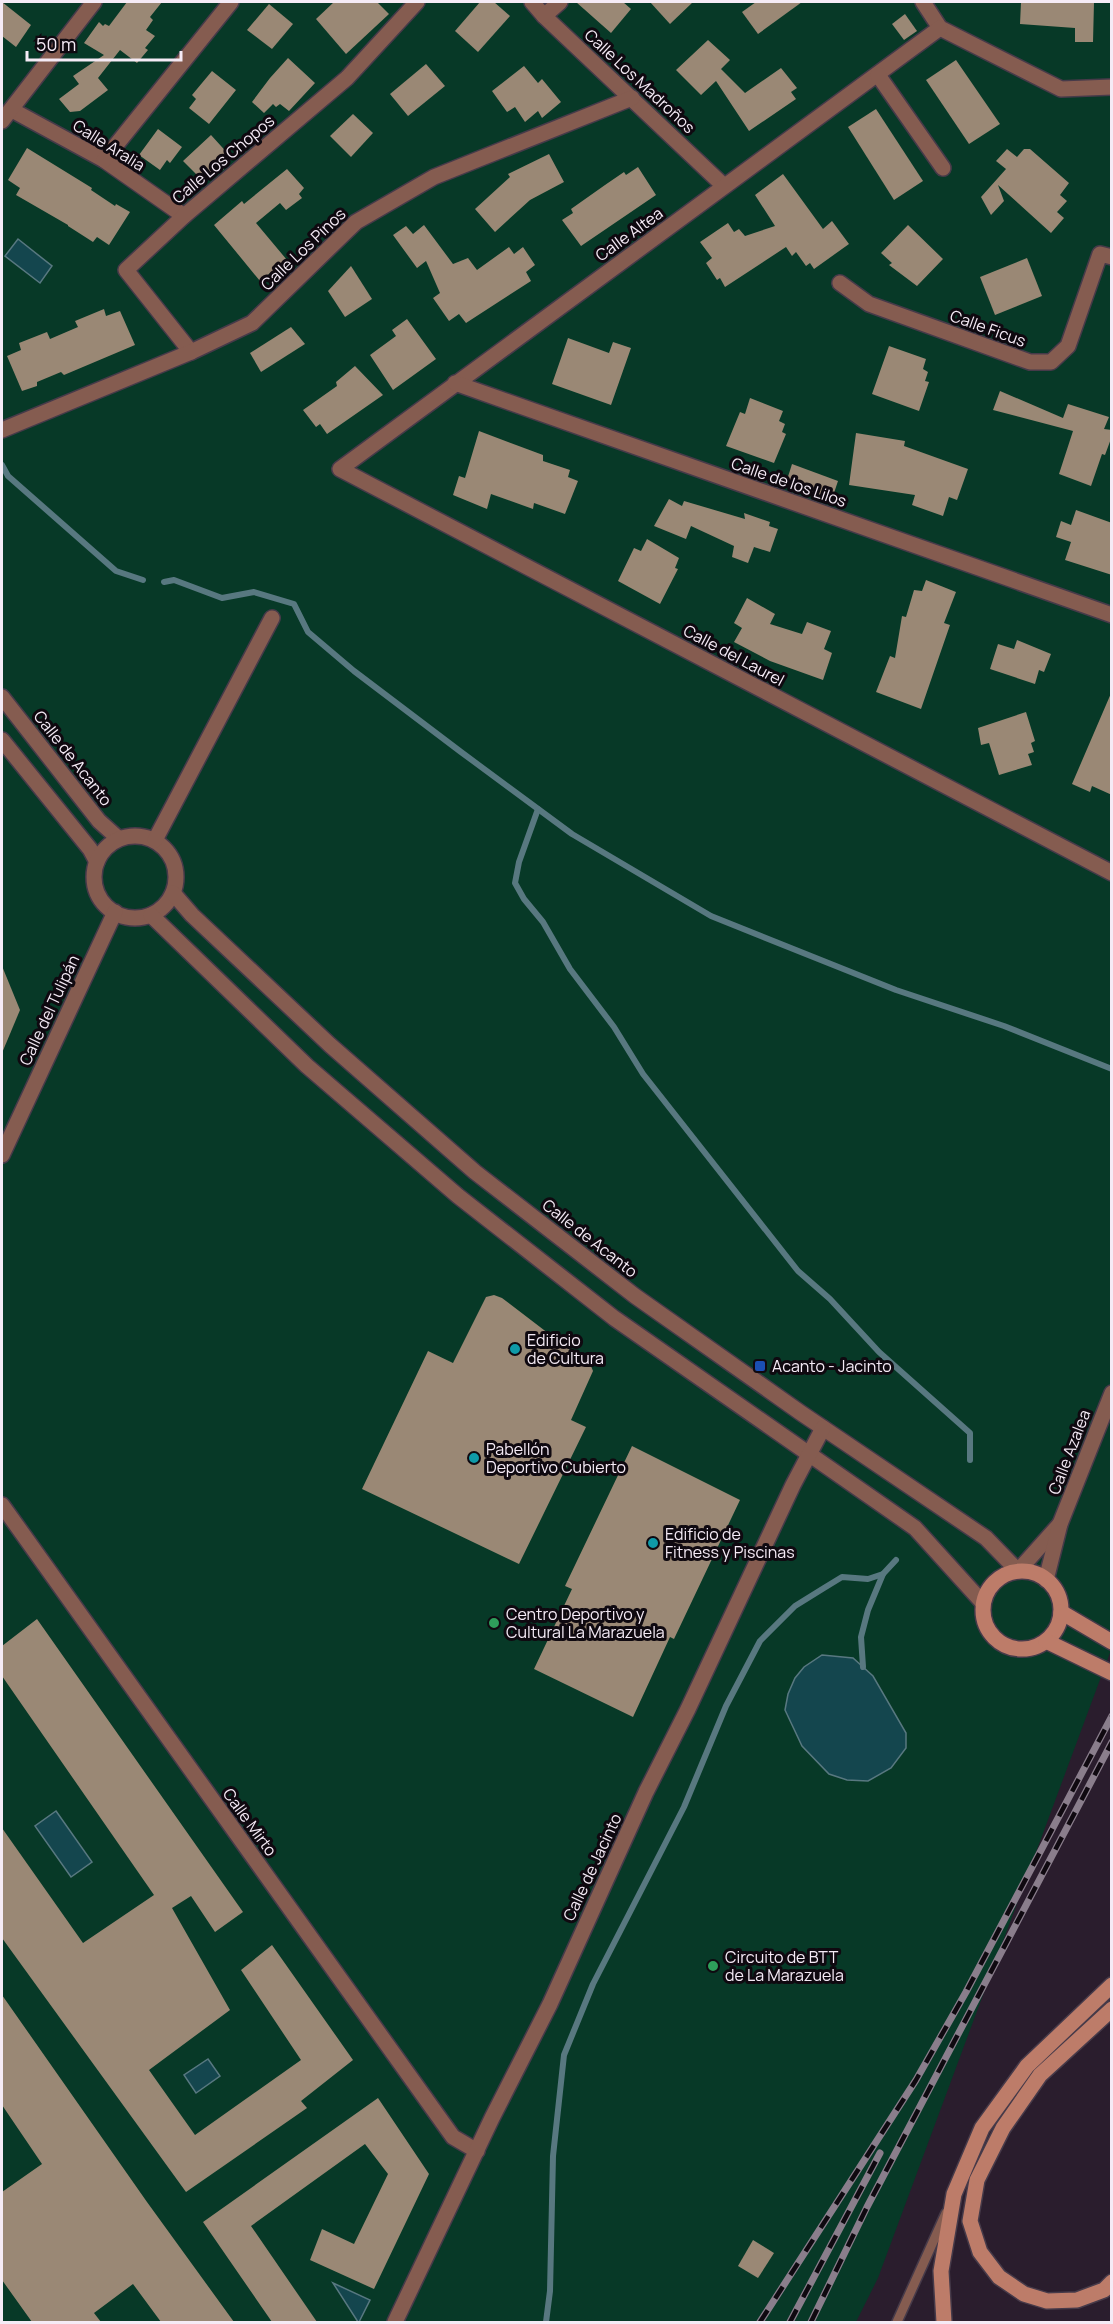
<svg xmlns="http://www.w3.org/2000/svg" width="1113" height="2324" font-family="Manrope,sans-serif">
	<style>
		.green { fill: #073927 }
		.water { fill: #14464e; stroke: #587880; stroke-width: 1.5 }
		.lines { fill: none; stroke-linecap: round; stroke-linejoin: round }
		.stream { stroke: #587880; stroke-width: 6 }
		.building { fill: #9a8875 }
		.lane-casing { stroke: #463a49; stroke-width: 12 }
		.street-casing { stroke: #463a49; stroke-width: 18 }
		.secondary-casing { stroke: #463a49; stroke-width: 18 }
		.lane { stroke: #855c50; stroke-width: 9 }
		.street { stroke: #855c50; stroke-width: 15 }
		.secondary { stroke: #bd7c69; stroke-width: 15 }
		.rail-casing { stroke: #8a7e8c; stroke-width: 7 }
		.rail { stroke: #0f0910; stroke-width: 4.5; stroke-dasharray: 14; stroke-linecap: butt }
		.culture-dot { fill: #0f9aa8; stroke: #0f0910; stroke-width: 2 }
		.transit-dot { fill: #1a4fb4; stroke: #0f0910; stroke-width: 2 }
		.leisure-dot { fill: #2e9e5b; stroke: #0f0910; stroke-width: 2 }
		.labels { text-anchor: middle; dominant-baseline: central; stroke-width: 6; stroke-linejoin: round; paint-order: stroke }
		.street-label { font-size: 16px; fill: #f5ebf6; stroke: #0f0910 }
		.poi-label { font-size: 16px; fill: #f5ebf6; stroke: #0f0910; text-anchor: start }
	</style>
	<rect width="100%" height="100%" fill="#2a1d2d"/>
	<!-- green -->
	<polygon class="green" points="2,2 1111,2 1111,1650 878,2278 856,2322 2,2322"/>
	<!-- water -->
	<g class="water">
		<polygon points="18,239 52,266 40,283 5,256"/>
		<polygon points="822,1655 853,1658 873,1676 906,1733 906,1748 891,1768 868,1781 847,1780 829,1774 802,1746 785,1710 788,1694 795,1678 804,1667"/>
		<polygon points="56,1811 92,1862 71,1877 35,1826"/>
		<polygon points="208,2059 220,2076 196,2093 184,2075"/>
		<polygon points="333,2283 370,2300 359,2322 358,2322"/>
	</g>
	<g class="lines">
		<!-- stream -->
		<g class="stream">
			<polyline points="2,465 8,476 116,571 143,580"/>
			<polyline points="164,582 174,580 222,598 254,592 294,604 308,632 354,671 461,752 572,834 711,916 896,990 1004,1026 1112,1069"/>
			<polyline points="538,809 519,862 515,883 524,899 543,922 570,969 614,1027 643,1074 798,1271 830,1299 879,1352 970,1433 970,1460"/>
			<polyline points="863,1667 861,1637 868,1610 883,1574"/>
			<polyline points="546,2322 550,2291 553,2156 564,2055 593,1984 684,1807 726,1706 760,1641 795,1606 824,1588 842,1577 868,1579 883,1574 896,1560"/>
		</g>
	</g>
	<!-- building -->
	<g class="building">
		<polygon points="2,2 31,25 16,47 2,36"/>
		<polygon points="127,2 162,2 150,17 153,20 146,30 155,36 145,48 148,50 137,63 120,50 98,78 108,90 80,111 70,112 59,99 79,84 73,76 104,55 84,43 99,22 103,26 105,24 109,26"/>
		<polygon points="334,2 377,2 389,14 346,54 316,19"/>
		<polygon points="480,2 494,2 510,16 478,52 455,31"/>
		<polygon points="576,2 623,2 631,9 611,33"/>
		<polygon points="650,2 693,2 670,24"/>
		<polygon points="756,2 802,2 758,34 742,12"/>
		<polygon points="1021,2 1094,2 1093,42 1075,42 1075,28 1020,24"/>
		<polygon points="269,4 293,24 272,49 247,30"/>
		<polygon points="905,14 917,31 904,40 892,24"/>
		<polygon points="708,40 730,60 721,69 745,93 781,68 797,88 791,92 796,99 749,131 716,81 701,95 676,70"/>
		<polygon points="288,58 315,83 289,111 280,104 276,107 273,104 264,113 252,102 270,78"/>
		<polygon points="956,60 1000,124 969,144 926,80"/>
		<polygon points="426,64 445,86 408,116 390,94"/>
		<polygon points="524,66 538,83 542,79 561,102 542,118 538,111 525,122 515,107 507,112 492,91"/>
		<polygon points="212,71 236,90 209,124 189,108 196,99 192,95"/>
		<polygon points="876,109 923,181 894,200 848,127"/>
		<polygon points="353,114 373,133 351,157 330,136"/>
		<polygon points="158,129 182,147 170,163 167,160 160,170 139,155"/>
		<polygon points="211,135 231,157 221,165 224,169 212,179 203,173 199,177 183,161"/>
		<polygon points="27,148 92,188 91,190 115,206 116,204 130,212 109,245 97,237 93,242 68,226 68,225 16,195 20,188 8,180"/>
		<polygon points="1007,149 1017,157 1024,149 1030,149 1069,183 1060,195 1067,201 1057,212 1064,218 1051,233 998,185 1004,201 991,215 981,197 1006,169 996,161"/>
		<polygon points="549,154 564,182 530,200 495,232 475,209 510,177 508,174"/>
		<polygon points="638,167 656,195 581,246 562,220 573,213 571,209 605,185 624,172 626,175"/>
		<polygon points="287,169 304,188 299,194 302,198 286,210 280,203 256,223 287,260 260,281 214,225 242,201 244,204"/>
		<polygon points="783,174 823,229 832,221 849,244 814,269 810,263 806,266 796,252 792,256 786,247 725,287 720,278 717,280 706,263 712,258 700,242 728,223 734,232 739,229 745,236 775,226 755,195"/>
		<polygon points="424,225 453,264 468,258 477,270 509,247 514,254 523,247 535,265 526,272 531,281 466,323 459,314 449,321 433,298 440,293 426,261 417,268 393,235 406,226 413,234"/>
		<polygon points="908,225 943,259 917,286 889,265 892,263 881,253"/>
		<polygon points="1027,258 1042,296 995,315 980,277"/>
		<polygon points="351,266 372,299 345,317 328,291"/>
		<polygon points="104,309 106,316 120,311 135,345 64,375 61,372 37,382 37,386 22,391 7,356 21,350 19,343 47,332 50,339 78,327 75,321"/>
		<polygon points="407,319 436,359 393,390 370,355 396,336 392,330"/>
		<polygon points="291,327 305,344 261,372 250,353"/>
		<polygon points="568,338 609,353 613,342 631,348 611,405 552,384"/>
		<polygon points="889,346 926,359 923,369 928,372 925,381 929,382 919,411 872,394"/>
		<polygon points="355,366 383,395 327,434 320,424 316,427 303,410 337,386 336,382"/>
		<polygon points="1000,391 1063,418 1068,404 1109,417 1104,429 1112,430 1112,436 1105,455 1102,454 1091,486 1059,474 1073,431 993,410"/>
		<polygon points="750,398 783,411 779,421 785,424 782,432 786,434 774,463 726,446 740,412 745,414"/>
		<polygon points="479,431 543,455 543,461 570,470 568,477 578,481 565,514 534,503 533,509 491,494 487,509 453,495 459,476 465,478"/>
		<polygon points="856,433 905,441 904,446 968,469 957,500 949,497 943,516 912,505 915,495 849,485"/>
		<polygon points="792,464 838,481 832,499 786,483"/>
		<polygon points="669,499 682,506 684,501 745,519 744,513 770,522 769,526 778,529 770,552 754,547 748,563 732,557 734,546 691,526 686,539 654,526"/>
		<polygon points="1076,510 1112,523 1112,575 1065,560 1071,542 1056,537 1061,521 1071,525"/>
		<polygon points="647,539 679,558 675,568 678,569 660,604 618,581 634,548 641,551"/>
		<polygon points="926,580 956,592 944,623 950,625 921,709 876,692 890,656 895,658 902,616 906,617 914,590 922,591"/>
		<polygon points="747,598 775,614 770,624 802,634 807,622 831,631 824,649 832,653 823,680 770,661 734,642 742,628 734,623"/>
		<polygon points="1017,640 1051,654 1044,672 1039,670 1035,684 990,669 998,644 1014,649"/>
		<polygon points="1112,691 1112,795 1092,786 1090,792 1072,784"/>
		<polygon points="1026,712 1035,741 1031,743 1034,752 1028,754 1032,765 999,775 989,743 981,745 978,728"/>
		<polygon points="2,966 20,1010 2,1053"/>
		<polygon points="494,1295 502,1298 591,1366 593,1371 571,1420 586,1427 519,1564 362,1489 428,1351 453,1363 486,1297"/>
		<polygon points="632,1446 740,1500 674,1639 670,1637 633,1717 534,1669 572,1589 565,1586"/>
		<polygon points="37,1619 243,1912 215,1932 191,1896 172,1908 230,2010 149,2070 195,2135 301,2060 241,1970 272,1945 353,2060 301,2101 307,2108 186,2192 2,1938 2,1828 83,1943 154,1895 2,1676 2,1646"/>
		<polygon points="2,1995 147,2202 234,2322 161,2322 133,2284 94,2313 101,2322 32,2322 2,2280 2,2192 42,2164 2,2105"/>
		<polygon points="378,2098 429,2174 374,2289 310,2260 322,2229 354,2244 388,2174 365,2144 251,2226 317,2322 272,2322 203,2222"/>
		<polygon points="753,2240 774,2253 758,2278 738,2266"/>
	</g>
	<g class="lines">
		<!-- lane casing -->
		<g class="lane-casing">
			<polyline id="lane" points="897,2322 946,2213"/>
		</g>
		<!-- street casing -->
		<g class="street-casing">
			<g id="street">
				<polyline points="532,2 544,16 724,186"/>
				<polyline points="923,2 940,28 1061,89 1112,87"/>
				<polyline points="544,16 560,2"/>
				<polyline points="940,28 340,469 1112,873"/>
				<polyline points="878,75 943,168"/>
				<polyline points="12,110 104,160 184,216"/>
				<polyline points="2,121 94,2"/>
				<polyline points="104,160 231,2"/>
				<polyline points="840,283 869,304 1030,362 1051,362 1068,346 1100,254 1112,257"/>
				<polyline points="191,352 126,270 184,216 347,78 417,2"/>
				<polyline points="455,383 1112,615"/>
				<polyline points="2,430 191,352 252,323 356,222 434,177 632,98"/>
				<polyline points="2,697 99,821 119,839"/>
				<polyline points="2,740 90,849 97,862"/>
				<circle cx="135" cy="877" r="41"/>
				<polyline points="155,840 272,618"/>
				<polyline points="173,893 192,915 330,1045 475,1172 635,1296 801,1413 986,1538 1018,1571 1060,1524"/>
				<polyline points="151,915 307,1066 458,1196 614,1318 915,1528 983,1603"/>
				<polyline points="2,1155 115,912"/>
				<polyline points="2,1505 453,2137 477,2151"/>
				<polyline points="1046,1580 1060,1524 1112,1393"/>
				<polyline points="395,2322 492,2118 550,2004 646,1792 688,1709 793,1485 823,1428"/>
			</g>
		</g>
		<!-- secondary casing -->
		<g class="secondary-casing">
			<g id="secondary">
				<circle cx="1022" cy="1610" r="39"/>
				<polyline points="1061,1612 1112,1642"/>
				<polyline points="1046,1641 1112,1673"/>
				<polyline points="1112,2009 1040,2075 1003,2128 977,2180 970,2221 980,2252 999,2277 1024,2294 1047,2301 1077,2300 1104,2290 1112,2282"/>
				<polyline points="944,2322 941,2271 954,2194 982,2128 1027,2066 1112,1985"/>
			</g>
		</g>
		<!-- lane -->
		<use href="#lane" class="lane"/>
		<!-- street -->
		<use href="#street" class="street"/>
		<!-- secondary -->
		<use href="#secondary" class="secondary"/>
		<!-- rail casing -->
		<g class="rail-casing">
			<g id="rail">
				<polyline points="760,2322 916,2080 966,1992 1112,1716"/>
				<polyline points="790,2322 880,2153"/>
				<polyline points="811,2322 867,2207 1112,1742"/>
			</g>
		</g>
		<!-- rail -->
		<use href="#rail" class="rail"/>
	</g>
	<!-- markers -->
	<g class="culture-dot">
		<circle cx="515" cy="1349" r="6"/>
		<circle cx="474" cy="1458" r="6"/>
		<circle cx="653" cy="1543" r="6"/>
	</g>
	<rect class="transit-dot" x="754" y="1360" width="12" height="12" rx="3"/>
	<g class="leisure-dot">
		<circle cx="494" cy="1623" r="6"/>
		<circle cx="713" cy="1966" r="6"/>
	</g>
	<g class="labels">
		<!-- street labels -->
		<g class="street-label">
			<text transform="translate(640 81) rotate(43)">Calle Los Madroños</text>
			<text transform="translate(109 145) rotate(32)">Calle Aralia</text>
			<text transform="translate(223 159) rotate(-40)">Calle Los Chopos</text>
			<text transform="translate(629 234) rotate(-36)">Calle Altea</text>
			<text transform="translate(303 249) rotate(-44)">Calle Los Pinos</text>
			<text transform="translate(988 328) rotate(20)">Calle Ficus</text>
			<text transform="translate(789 482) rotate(19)">Calle de los Lilos</text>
			<text transform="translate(734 655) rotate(28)">Calle del Laurel</text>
			<text transform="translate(73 758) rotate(52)">Calle de Acanto</text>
			<text transform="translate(49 1010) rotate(-65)">Calle del Tulipán</text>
			<text transform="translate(590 1238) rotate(38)">Calle de Acanto</text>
			<text transform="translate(1069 1452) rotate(-69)">Calle Azalea</text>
			<text transform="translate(250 1822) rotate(54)">Calle Mirto</text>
			<text transform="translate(592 1867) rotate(-65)">Calle de Jacinto</text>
		</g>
		<!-- poi labels -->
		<g class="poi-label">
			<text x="527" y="1340">Edificio<tspan x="527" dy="18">de Cultura</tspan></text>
			<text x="772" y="1366">Acanto - Jacinto</text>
			<text x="486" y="1449">Pabellón<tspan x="486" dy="18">Deportivo Cubierto</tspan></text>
			<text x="665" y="1534">Edificio de<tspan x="665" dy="18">Fitness y Piscinas</tspan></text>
			<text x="506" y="1614">Centro Deportivo y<tspan x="506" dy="18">Cultural La Marazuela</tspan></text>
			<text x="725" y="1957">Circuito de BTT<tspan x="725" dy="18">de La Marazuela</tspan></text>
		</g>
	</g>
	<!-- border -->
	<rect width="1113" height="2324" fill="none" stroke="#f5ebf6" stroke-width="6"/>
	<!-- scale -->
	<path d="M27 51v9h154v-9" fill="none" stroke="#f5ebf6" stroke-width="3"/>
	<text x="36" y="51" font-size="18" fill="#f5ebf6" stroke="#0f0910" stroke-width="4.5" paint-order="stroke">50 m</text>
</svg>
